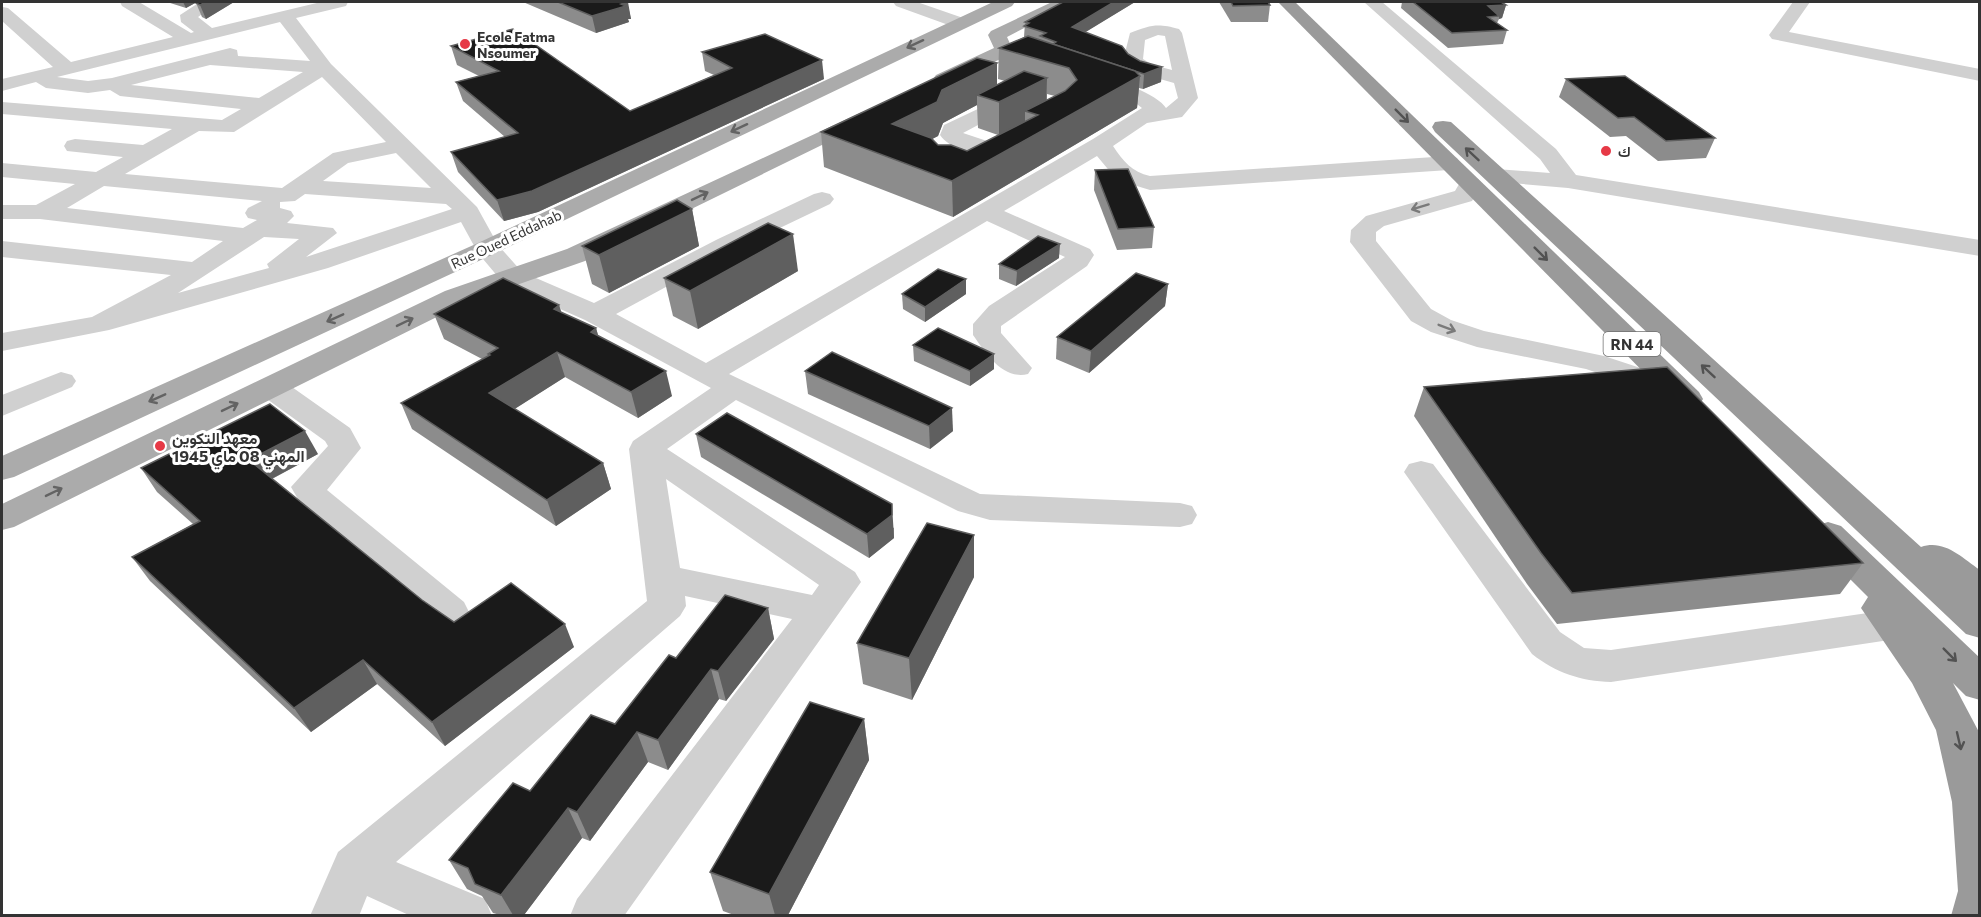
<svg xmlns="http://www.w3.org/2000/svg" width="1981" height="917" font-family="Commissioner,Vazirmatn,sans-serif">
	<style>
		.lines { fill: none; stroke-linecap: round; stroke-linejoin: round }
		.minor { fill: #d0d0d0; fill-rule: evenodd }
		.major { fill: #ababab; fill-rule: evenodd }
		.highway { fill: #9a9a9a; fill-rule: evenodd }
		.wall { fill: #8c8c8c; fill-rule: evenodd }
		.shaded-wall { fill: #5f5f5f }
		.building { fill: #1a1a1a; stroke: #5f5f5f; stroke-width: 1.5 }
		.oneway { stroke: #636363 }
		.oneway2 { stroke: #525252 }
		.oneway3 { stroke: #7a7a7a }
		.poi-dot { fill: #e63946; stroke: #fff; stroke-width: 2 }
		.labels { text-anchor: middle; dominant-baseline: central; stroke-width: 6; stroke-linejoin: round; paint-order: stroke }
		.far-poi-label { font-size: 14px; font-weight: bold; fill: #333; stroke: #fff; text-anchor: start }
		.far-street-label { font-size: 14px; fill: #333; stroke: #fff }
		.shield { fill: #fff; stroke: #707070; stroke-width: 1.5 }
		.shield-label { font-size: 15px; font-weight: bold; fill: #333 }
		.poi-label { font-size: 16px; font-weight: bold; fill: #333; stroke: #fff; text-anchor: start }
	</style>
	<rect width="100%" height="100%" fill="#fff"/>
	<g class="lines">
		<!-- minor -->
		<g class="minor">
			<path d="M120,2H139L191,33L194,32L181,22L180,15L200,2H220L198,17L212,28L321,2H348L346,6L296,18L331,64L477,207L498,245L522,272L594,303L718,239L814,194L822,192L830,194L834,199L830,204L736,249L616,314L706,363L1093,139L1142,108L1133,101L1089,86L1086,82L1089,78C1106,74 1157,93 1166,108L1178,98L1174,83L1139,73L1123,61L1130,33C1151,25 1157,23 1179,29L1182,33L1198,98L1182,117L1147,123L1113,146C1123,161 1132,172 1150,176L1449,156L1457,158L1460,163L1457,168L1449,170L1150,190L1117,180L1097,156L1004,211L1090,249L1094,255L1087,266L1001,326V333L1032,368L1028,374C1003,380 986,354 973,335V324L989,306L1065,257L987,221L729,374L980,494L1180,503L1192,506L1197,515L1192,524L1180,527L990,520L958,511L736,400L667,449L855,572L861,582L624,916H570L577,899L792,619L685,596L686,606L680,616L396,862L485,899L492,916H411L367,896L359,916H310L338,852L647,601L629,449L633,441L711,388L585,320L504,284L478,253L461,222L328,268L109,330L2,351V333L92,317L171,275L2,257V241L192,262L223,241L40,219H2V205H36L75,184L2,177V163L96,172L123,157L67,151L64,146L67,141L75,139L143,145L172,129L2,114V102L222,120L241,109L120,96L110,90L88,93L46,88L36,82L2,91V79L53,67L2,21V7L8,8L71,62L173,37L122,6ZM280,22L310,61L238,56L237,50L230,48L112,78L88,81L57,77ZM1158,35L1165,36L1172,70L1153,65L1143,59L1145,40ZM210,65L303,72L259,98L131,85ZM322,77L386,142L333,153L282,188L125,174L199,131L234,132ZM396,153L431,188L323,181L348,163ZM104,186L262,201L248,208L245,213L248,218L257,220L243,228L67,208ZM305,194L446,204L452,209L306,257L337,233L333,228L287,223L294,216L291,211L280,208V202L295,201ZM264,237L299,239L267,264L269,268L178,293ZM666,479L819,585L812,595L680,568Z"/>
			<polygon points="893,2 917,2 966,19 969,23 960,28 954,27 896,6"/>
			<polygon points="1364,2 1382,2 1556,149 1576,175 1980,240 1980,256 1568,188 1488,181 1484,176 1488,171 1496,169 1550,173 1540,159"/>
			<polygon points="1793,2 1810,2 1789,32 1980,69 1980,81 1772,39 1769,35"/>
			<path d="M1018,90L1025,92L1028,96L1025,100L963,133L999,145L1002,150L999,155C982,159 950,150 940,135L944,125Z"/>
			<polygon points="1470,177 1478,179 1482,184 1472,201 1384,226 1376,232 1376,241 1431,309 1451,320 1484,331 1604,356 1674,379 1678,386 1674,393 1663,395 1586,369 1477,347 1431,332 1411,321 1350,242 1351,230 1366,216 1455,191 1462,179"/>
			<polygon points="61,372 72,375 76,381 72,387 2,416 2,395"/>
			<polygon points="271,378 282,380 350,428 361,448 327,490 464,602 469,612 464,622 450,627 436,622 302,506 291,487 328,446 325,441 260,394 256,387 260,380"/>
			<path d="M1421,461L1433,464L1560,632L1584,648L1611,650L1916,606L1930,611L1935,621L1930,631L1916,636L1611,682C1581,681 1556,673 1532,654L1404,472L1409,464Z"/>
		</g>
		<!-- major -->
		<g class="major">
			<polygon points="993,2 1015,2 1012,6 496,253 14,477 2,480 2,456 478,243"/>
			<polygon points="1052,2 1074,2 1007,37 1013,50 1011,54 950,83 936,83 933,79 936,75 994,48 988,35 991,31"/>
			<polygon points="862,112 869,114 873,118 869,122 585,261 465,303 14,527 2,530 2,504 445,291 567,249"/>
		</g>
		<!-- highway -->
		<g class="highway">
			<polygon points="1278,2 1295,2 1699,392 1703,399 1699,406 1688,409 1677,406"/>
			<path d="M1443,121L1451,122L1921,547C1944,539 1961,557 1980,570V638L1966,634L1435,132L1432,127L1435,122Z"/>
			<polygon points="1828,522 1841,526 1980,658 1980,700 1966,696 1953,683 1980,734 1980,916 1951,916 1958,891 1952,802 1936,730 1912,683 1861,608 1868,597 1815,544 1810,535 1815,526"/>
		</g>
	</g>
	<!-- wall -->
	<g class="wall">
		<polygon points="167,2 197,2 186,8"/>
		<polygon points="234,2 206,19 202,17 196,3"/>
		<polygon points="523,2 627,2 631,19 628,19 629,22 596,33"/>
		<path d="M1063,2H1135L1085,32L1140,61L1162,67L1161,82L1143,89L1139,88L1137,108L953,217L824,167L821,132L997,85L1005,81L998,79L999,48L1024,37L1025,22ZM1047,94L1055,96L1047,100ZM977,105L978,128L998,135L967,151L938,145L932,139L938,136L943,123Z"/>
		<polygon points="1219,2 1268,2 1270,5 1268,22 1231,22"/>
		<polygon points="1402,2 1501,2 1506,5 1502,18 1499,19 1497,23 1507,30 1503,44 1448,48 1401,8"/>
		<polygon points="451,46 630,111 714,75 705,71 702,52 824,79 538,212 504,221 458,172 451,152 505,137 463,101 456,82 479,76 457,65"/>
		<polygon points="1566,79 1715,138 1706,158 1658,161 1626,136 1610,137 1559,97"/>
		<polygon points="1095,170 1154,227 1152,248 1117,250 1094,190"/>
		<polygon points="692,209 699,246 609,293 592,284 582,246"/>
		<polygon points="1059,258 1016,286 999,279 999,264"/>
		<polygon points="798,271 698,329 673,316 664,278"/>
		<polygon points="1168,284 1165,306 1089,373 1056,359 1057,337"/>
		<polygon points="902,294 966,294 925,322 903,309"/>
		<polygon points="559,305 561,312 596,328 598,335 672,396 638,418 565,377 514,409 603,463 611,489 556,526 412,429 401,403 482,359 444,339 434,314"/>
		<polygon points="913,345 994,369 970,386 914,361"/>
		<polygon points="805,371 953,431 930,449 808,394"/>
		<polygon points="1424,387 1863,563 1840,594 1557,624 1527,584 1414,416"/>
		<polygon points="696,434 894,528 894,538 869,558 701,457"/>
		<polygon points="318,454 272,479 422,600 454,622 574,647 445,746 377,684 311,732 150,581 132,557 193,524 157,492 141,468"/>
		<polygon points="974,535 974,577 912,700 863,684 857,643"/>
		<polygon points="768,608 774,639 726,701 719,699 668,770 648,762 590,841 582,838 524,915 500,915 493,913 482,896 467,889 449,860 530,791 615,724 676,658"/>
		<polygon points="864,719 869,760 788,915 734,915 723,911 710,872"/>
	</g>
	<!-- shaded-wall -->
	<g class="shaded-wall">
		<polygon points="183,2 197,2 186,8"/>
		<polygon points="206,2 234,2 206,19 200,5"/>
		<polygon points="628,2 631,19 628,19 629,22 596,33 592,16"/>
		<polygon points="1114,2 1135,2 1071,41 1072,27"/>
		<polygon points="1506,5 1502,18 1499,19 1499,16 1488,6"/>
		<polygon points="822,60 824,79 538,212 504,221 497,200"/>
		<polygon points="997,63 997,96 977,95 977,105 943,123 938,136 894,159 892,124 942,90"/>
		<polygon points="1162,67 1161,82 1143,89 1144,74"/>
		<polygon points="1140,76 1137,108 953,217 952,181"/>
		<polygon points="1047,78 1046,111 1025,111 1025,122 999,135 999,102"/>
		<polygon points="692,209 699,246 609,293 599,255"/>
		<polygon points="793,234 798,271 698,329 690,291"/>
		<polygon points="1060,244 1059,258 1016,286 1017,271"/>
		<polygon points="966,279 966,294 925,322 925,307"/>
		<polygon points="1168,284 1165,306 1089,373 1091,351"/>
		<polygon points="559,305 567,330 554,309"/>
		<polygon points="596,328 603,353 591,332"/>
		<polygon points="557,352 565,377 499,419 489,393"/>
		<polygon points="994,354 994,369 970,386 970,371"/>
		<polygon points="666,371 672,396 638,418 631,392"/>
		<polygon points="952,408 953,431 930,449 929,426"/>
		<polygon points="305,431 318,454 262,484 249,460"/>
		<polygon points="603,463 611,489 556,526 547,500"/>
		<polygon points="892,504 894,538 869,558 867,534"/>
		<polygon points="974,535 974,577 912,700 909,658"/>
		<polygon points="768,608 774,639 726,701 718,671"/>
		<polygon points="565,624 574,647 445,746 432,722"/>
		<polygon points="363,660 377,684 311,732 294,708"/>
		<polygon points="711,669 719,699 668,770 658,740"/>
		<polygon points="864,719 869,760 788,915 775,915 769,894"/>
		<polygon points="637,732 648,762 590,841 577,812"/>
		<polygon points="568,808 582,838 524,915 513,915 501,895"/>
	</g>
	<!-- building -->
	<g class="building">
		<polygon points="198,2 206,2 200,5 196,3"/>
		<polygon points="558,2 628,2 621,4 626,6 592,16"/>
		<polygon points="1063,2 1114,2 1072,27 1122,46 1128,54 1140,61 1162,67 1144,74 1053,44 1056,42 1040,36 1046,33 1024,26 1029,23 1025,22"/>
		<polygon points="1231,2 1268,2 1270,5 1233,6"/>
		<polygon points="1413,2 1501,2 1506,5 1488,6 1499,16 1488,17 1507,30 1452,33"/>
		<polygon points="513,29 630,111 732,68 702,52 765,34 822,60 532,191 497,200 451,152 518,133 456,82 499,71 451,46"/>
		<polygon points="1028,36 1135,71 1140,76 952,181 821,132 977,58 997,63 942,90 937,102 892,124 931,138 938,145 951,145 967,151 1038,115 1025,111 1065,91 1077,80 1069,68 999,48"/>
		<polygon points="1024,71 1047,78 999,102 977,95"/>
		<polygon points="1625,76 1715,138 1666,141 1634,117 1618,118 1566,79"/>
		<polygon points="1128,169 1154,227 1118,229 1095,170"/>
		<polygon points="677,200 692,209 599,255 582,246"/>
		<polygon points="768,223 793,234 690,291 664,278"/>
		<polygon points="1038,236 1060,244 1017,271 999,264"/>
		<polygon points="938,269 966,279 925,307 902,294"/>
		<polygon points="1136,273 1168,284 1091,351 1057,337"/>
		<polygon points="503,278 559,305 554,309 596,328 591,332 666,371 631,392 557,352 489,393 603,463 547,500 401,403 490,355 488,354 498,348 434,314"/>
		<polygon points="938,328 994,354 970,371 913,345"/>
		<polygon points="832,352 952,408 929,426 805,371"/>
		<polygon points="1667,367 1863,563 1572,593 1541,553 1424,387"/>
		<polygon points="270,404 305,431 249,460 422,600 454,622 511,583 565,624 432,722 363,660 294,708 132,557 200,521 141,468"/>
		<polygon points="727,413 892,504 892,515 867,534 696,434"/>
		<polygon points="927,523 974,535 909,658 857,643"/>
		<polygon points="725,595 768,608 718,671 711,669 658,740 637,732 577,812 568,808 501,895 475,884 468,868 449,860 513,783 530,791 591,715 615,724 669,655 676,658"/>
		<polygon points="810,702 864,719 769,894 710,872"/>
	</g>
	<!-- one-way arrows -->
	<defs><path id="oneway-shaft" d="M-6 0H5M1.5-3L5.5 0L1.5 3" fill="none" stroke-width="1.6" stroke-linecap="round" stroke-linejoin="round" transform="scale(1.5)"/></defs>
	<g class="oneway">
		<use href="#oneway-shaft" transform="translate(915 44) rotate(155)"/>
		<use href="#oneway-shaft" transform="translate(739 128) rotate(155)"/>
		<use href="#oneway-shaft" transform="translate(700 196) rotate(-26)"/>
		<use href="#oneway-shaft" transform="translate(335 318) rotate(156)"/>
		<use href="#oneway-shaft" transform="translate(405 322) rotate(-26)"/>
		<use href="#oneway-shaft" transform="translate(157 398) rotate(156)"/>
		<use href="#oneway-shaft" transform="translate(230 407) rotate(-26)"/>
		<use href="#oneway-shaft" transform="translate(54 492) rotate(-26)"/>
	</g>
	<g class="oneway2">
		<use href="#oneway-shaft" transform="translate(1402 116) rotate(45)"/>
		<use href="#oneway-shaft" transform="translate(1472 154) rotate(-137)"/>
		<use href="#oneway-shaft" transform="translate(1541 254) rotate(45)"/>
		<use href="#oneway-shaft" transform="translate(1708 371) rotate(-137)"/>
		<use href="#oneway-shaft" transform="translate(1950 655) rotate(45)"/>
		<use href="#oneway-shaft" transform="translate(1959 741) rotate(77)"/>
	</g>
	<g class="oneway3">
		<use href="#oneway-shaft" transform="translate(1420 207) rotate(163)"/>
		<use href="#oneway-shaft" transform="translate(1447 328) rotate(21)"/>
	</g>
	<!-- markers -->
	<g class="poi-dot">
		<circle cx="465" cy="44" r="6"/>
		<circle cx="1606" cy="151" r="6"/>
		<circle cx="160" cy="446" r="6"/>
	</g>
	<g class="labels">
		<!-- far-poi labels -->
		<g class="far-poi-label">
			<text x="477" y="36">Ecole Fatma<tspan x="477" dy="16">Nsoumer</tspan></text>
			<text x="1618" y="151">ك</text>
		</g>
		<!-- far-street labels -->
		<g class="far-street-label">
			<text transform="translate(506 239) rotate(-25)">Rue Oued Eddahab</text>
		</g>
		<!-- shield labels -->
		<rect class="shield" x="1603.5" y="332" width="57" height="24" rx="4.5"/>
		<g class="shield-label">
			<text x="1632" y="344">RN 44</text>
		</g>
		<!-- poi labels -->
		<g class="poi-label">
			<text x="172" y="437">معهد التكوين<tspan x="172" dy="18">المهني 08 ماي 1945</tspan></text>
		</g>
	</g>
	<!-- border -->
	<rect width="1981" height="917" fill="none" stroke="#333333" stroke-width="6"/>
</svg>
